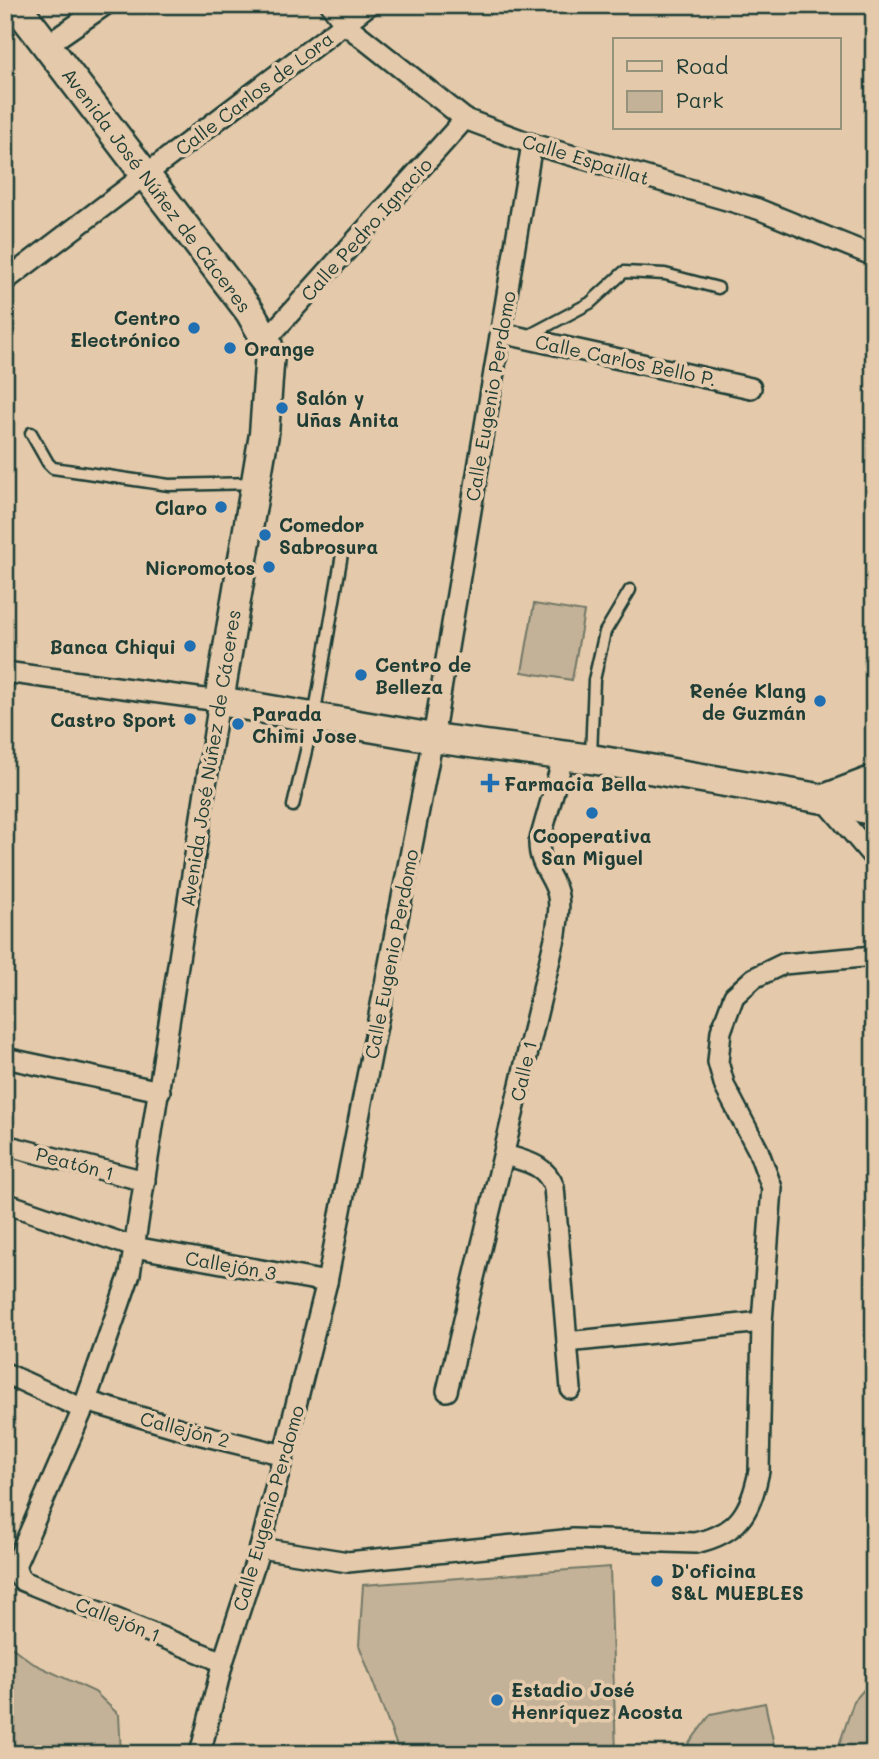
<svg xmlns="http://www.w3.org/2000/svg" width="879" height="1759" font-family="Mali,sans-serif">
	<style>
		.green { fill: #c4b298; stroke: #727866; stroke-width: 2 }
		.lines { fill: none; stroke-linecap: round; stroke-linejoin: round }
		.service-casing { stroke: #1f3d34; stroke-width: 15 }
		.minor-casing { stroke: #1f3d34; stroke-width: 24 }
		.secondary-casing { stroke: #1f3d34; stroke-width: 33 }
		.service { stroke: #e4caab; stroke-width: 10 }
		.minor { stroke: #e4caab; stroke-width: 19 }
		.secondary { stroke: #e4caab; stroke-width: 28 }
		.poi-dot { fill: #1f6fb2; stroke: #e4caab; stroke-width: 2.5 }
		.labels { text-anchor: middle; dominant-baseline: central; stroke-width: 7; stroke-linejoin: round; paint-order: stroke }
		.street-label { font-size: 19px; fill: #1f3d34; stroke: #e4caab }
		.poi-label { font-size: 19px; font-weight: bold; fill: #1f3d34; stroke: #e4caab; text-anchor: start }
	</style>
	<rect width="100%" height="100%" fill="#e4caab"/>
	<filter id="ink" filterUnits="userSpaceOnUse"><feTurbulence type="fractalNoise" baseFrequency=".0143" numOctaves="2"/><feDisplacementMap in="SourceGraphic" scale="14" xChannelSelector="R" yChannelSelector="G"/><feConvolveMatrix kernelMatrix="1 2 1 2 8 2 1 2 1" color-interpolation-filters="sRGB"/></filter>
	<g filter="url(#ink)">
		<!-- green -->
		<g class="green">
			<polygon points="534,604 584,612 572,680 522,672"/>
			<polygon points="610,1567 616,1754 400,1754 359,1645 363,1585"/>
			<polygon points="5,1642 34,1664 95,1692 119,1715 121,1754 5,1754"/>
			<polygon points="874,1678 874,1754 836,1754 854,1701"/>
			<polygon points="765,1703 776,1754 681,1754 711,1714"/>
		</g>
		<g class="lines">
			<!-- service casing -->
			<g class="service-casing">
				<g id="service">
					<polyline points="528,336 590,303 624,272 665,274 718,288"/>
					<polyline points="31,433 48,463 53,468 169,485 254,483"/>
					<polyline points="591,756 594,680 605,632 630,590"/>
					<polyline points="293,806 314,717 342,554"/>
				</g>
			</g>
			<!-- minor casing -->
			<g class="minor-casing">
				<g id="minor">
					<polyline points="331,5 345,24 465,119 532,144 758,209 874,256"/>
					<polyline points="47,45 105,5"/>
					<polyline points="5,281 369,5"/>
					<polyline points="501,333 751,388"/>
					<polyline points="266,340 465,119"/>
					<polyline points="5,672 219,701 130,1274 83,1409 15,1566 19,1577 23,1581 223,1662"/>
					<polyline points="824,799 874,858"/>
					<polyline points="5,1058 160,1091"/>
					<polyline points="5,1145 145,1181"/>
					<path d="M505,1155C527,1162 545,1164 554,1187L571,1389"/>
					<polyline points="5,1203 134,1247 327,1282"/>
					<polyline points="567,1342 762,1322"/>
					<polyline points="5,1373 83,1409"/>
					<path d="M447,1391L556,934C558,918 562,899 554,884C547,869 539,861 539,843L564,755"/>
					<polyline points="86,1401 198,1434 284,1455"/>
					<path d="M260,1548L348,1562L573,1539L695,1543C738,1534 751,1512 759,1471L762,1322L772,1188L758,1150L725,1087L718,1062L721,1031L734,996L754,978L783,964L874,956"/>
					<polyline points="200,1754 223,1662 260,1548 327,1282 433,738 532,144"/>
				</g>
			</g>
			<!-- secondary casing -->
			<g class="secondary-casing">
				<g id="secondary">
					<polyline points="16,5 250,312 266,340 270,352 264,434 219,701 433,738 591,759 824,799 874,811"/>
					<polyline points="824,799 874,780"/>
				</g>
			</g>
			<!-- service -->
			<use href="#service" class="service"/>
			<!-- minor -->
			<use href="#minor" class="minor"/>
			<!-- secondary -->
			<use href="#secondary" class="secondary"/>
		</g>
	</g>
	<!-- markers -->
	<g class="poi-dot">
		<circle cx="194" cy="328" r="7"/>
		<circle cx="230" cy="348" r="7"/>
		<circle cx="282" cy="408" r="7"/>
		<circle cx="221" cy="507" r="7"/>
		<circle cx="265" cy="535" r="7"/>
		<circle cx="269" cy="567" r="7"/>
		<circle cx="190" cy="646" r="7"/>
		<circle cx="361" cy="675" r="7"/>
		<circle cx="820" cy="701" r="7"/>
		<circle cx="190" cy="719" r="7"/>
		<circle cx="238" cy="724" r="7"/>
		<path d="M486.5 772.5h7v7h7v7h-7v7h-7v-7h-7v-7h7z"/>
		<circle cx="592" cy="813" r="7"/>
		<circle cx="657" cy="1581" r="7"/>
		<circle cx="497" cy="1700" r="7"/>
	</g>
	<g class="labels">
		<!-- street labels -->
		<g class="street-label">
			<text transform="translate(254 93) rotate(-37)">Calle Carlos de Lora</text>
			<text transform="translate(586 159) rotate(17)">Calle Espaillat</text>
			<text transform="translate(157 190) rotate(53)">Avenida José Núñez de Cáceres</text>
			<text transform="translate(366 229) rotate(-48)">Calle Pedro Ignacio</text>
			<text transform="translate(626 360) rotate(12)">Calle Carlos Bello P.</text>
			<text transform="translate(490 396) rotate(-80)">Calle Eugenio Perdomo</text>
			<text transform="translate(210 758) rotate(-81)">Avenida José Núñez de Cáceres</text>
			<text transform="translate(391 954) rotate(-79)">Calle Eugenio Perdomo</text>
			<text transform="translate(523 1071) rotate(-77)">Calle 1</text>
			<text transform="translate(75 1163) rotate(15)">Peatón 1</text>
			<text transform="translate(231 1265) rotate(10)">Callejón 3</text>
			<text transform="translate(185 1429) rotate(15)">Callejón 2</text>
			<text transform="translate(268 1508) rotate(-74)">Calle Eugenio Perdomo</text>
			<text transform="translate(118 1619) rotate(22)">Callejón 1</text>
		</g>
		<!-- poi labels -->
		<g class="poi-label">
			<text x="180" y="317" text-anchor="end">Centro<tspan x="180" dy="22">Electrónico</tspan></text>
			<text x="244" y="348">Orange</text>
			<text x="296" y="397">Salón y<tspan x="296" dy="22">Uñas Anita</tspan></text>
			<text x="207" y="507" text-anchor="end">Claro</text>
			<text x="279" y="524">Comedor<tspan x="279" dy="22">Sabrosura</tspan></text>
			<text x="255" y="567" text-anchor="end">Nicromotos</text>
			<text x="176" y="646" text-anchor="end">Banca Chiqui</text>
			<text x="375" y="664">Centro de<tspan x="375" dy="22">Belleza</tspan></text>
			<text x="806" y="690" text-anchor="end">Renée Klang<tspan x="806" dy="22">de Guzmán</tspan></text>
			<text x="252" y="713">Parada<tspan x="252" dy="22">Chimi Jose</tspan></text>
			<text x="176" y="719" text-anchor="end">Castro Sport</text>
			<text x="504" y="783">Farmacia Bella</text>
			<text x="592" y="835" text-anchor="middle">Cooperativa<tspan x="592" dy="22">San Miguel</tspan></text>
			<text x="671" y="1570">D'oficina<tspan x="671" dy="22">S&amp;L MUEBLES</tspan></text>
			<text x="511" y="1689">Estadio José<tspan x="511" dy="22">Henríquez Acosta</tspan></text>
		</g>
	</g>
	<!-- margin -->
	<rect width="879" height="1759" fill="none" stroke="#e4caab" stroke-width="28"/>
	<rect x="14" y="14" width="851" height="1731" fill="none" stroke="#1f3d34" stroke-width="2.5" filter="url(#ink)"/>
	<!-- legend -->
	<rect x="613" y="38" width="228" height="91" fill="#e4caab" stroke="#95927b" stroke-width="2"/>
	<rect x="627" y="61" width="35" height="10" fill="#e4caab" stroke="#95927b" stroke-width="2"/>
	<text x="676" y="74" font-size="21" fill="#1f3d34">Road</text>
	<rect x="627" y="91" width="35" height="21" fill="#c4b298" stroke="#95927b" stroke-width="2"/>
	<text x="676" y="108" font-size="21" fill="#1f3d34">Park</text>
</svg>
